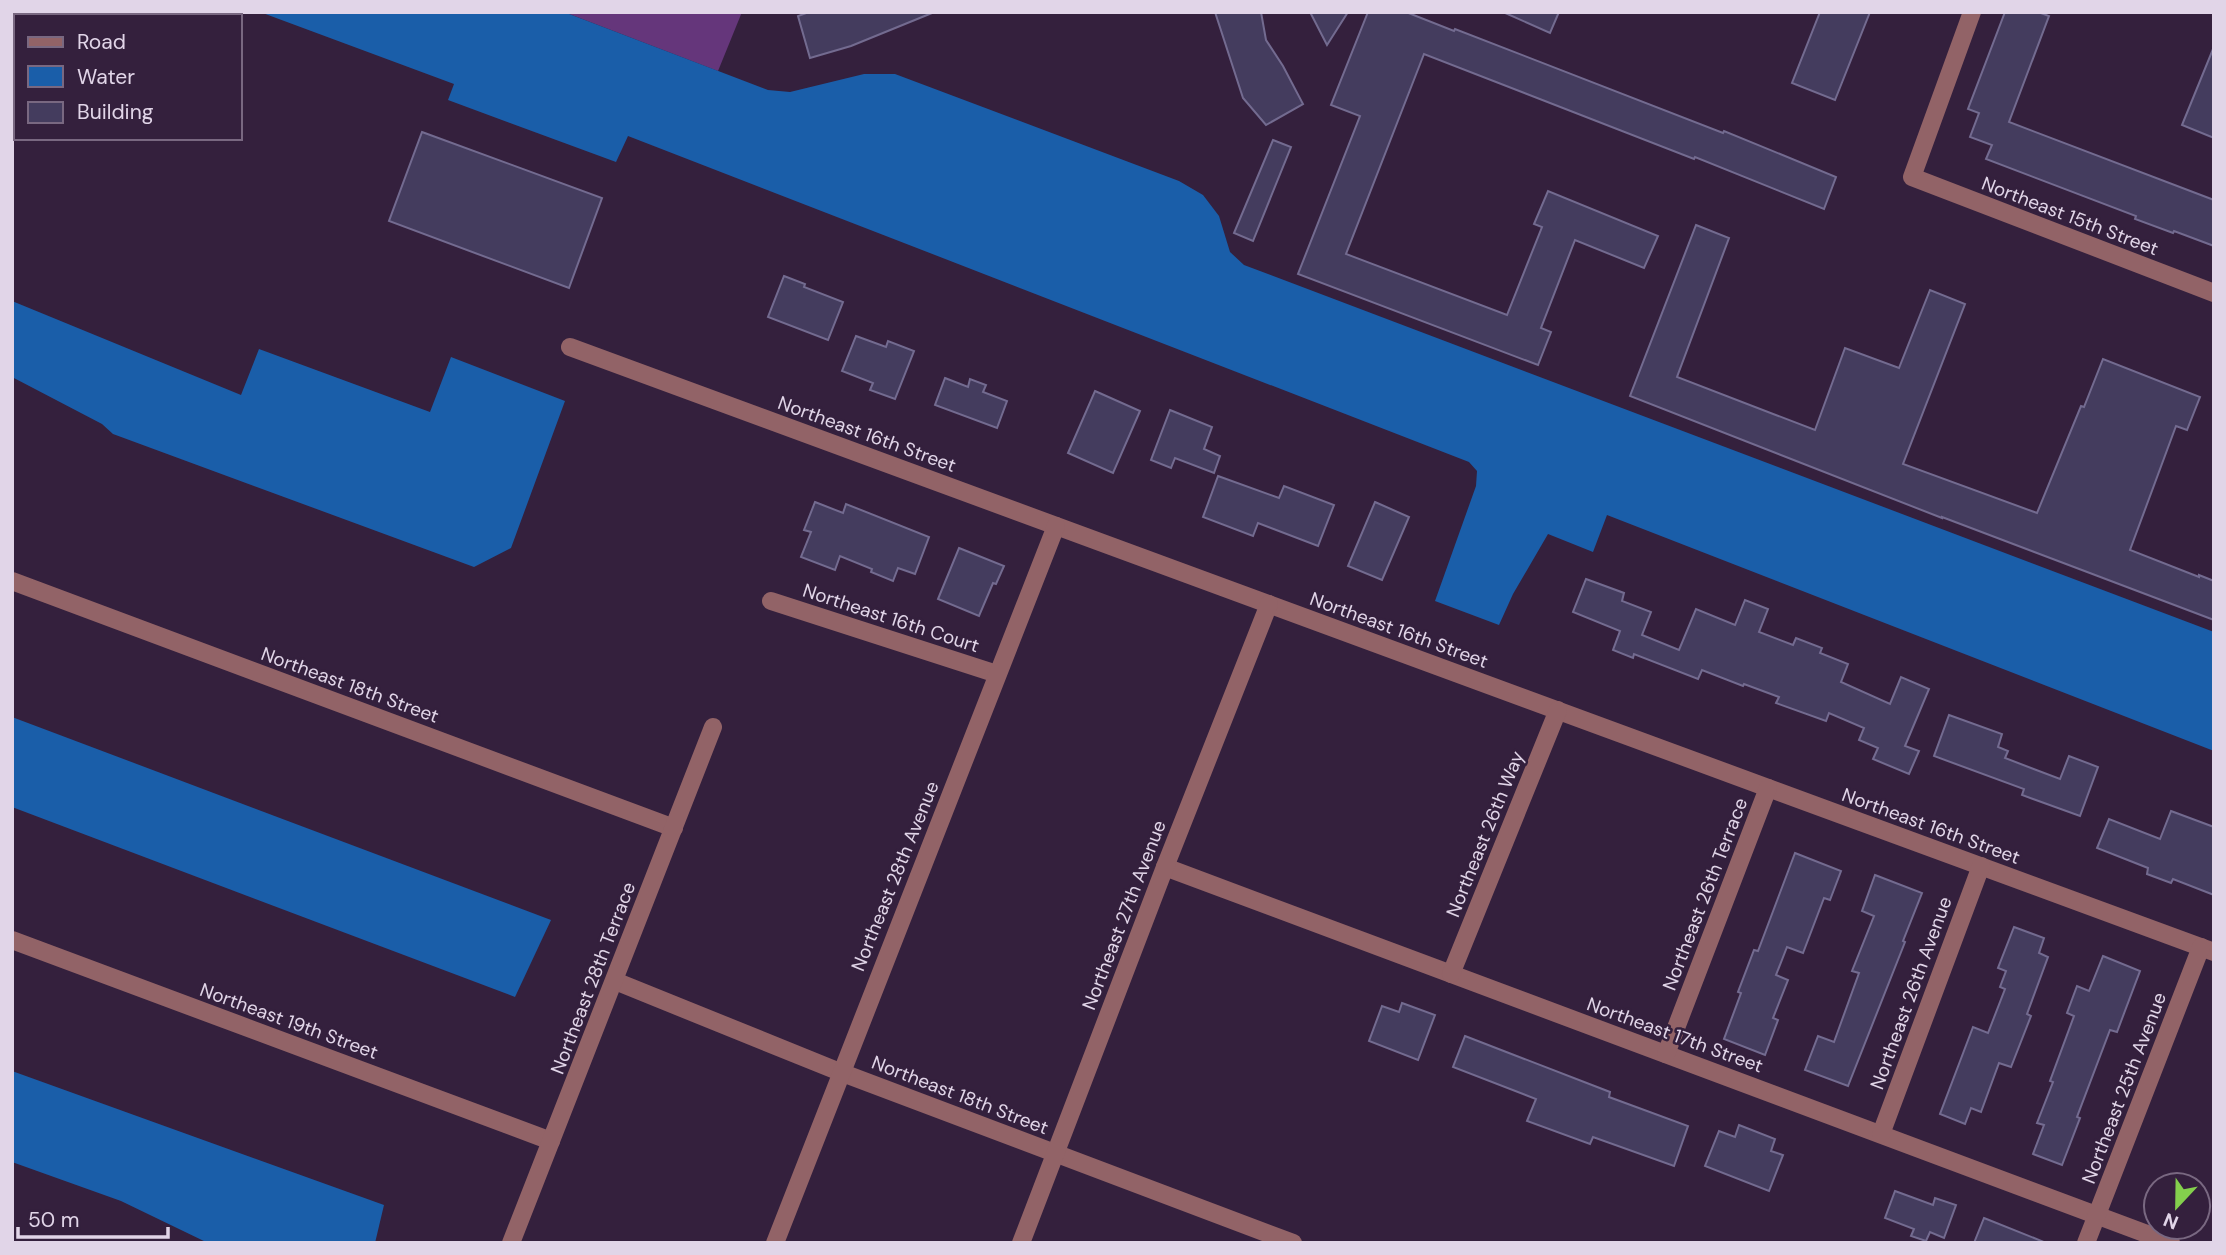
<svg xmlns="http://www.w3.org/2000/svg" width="2226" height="1255" font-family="'DM Sans',sans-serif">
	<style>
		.green { fill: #65367b }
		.water { fill: #1a5ea9 }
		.building { fill: #443c5e; stroke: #736b90; stroke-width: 2 }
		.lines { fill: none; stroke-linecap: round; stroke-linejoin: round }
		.minor { stroke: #926367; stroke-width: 18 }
		.labels { text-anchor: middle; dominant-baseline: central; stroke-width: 5; stroke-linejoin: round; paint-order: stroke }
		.street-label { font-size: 19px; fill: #e1d5e8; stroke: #34203d }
	</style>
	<rect width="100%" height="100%" fill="#34203d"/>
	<!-- green -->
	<polygon class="green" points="564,12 742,12 718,71"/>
	<!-- water -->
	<g class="water">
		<polygon points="260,12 564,12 768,90 790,92 864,74 895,74 1179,181 1203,195 1219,216 1230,252 1244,265 2214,632 2214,751 1607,515 1593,552 1548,534 1513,594 1499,625 1435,601 1476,486 1477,471 1469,462 628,136 616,162 448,100 454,84"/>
		<polygon points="12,301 241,395 259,349 430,412 451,357 565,401 511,548 474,567 113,434 102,424 12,377"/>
		<polygon points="12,717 551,920 515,997 12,807"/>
		<polygon points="12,1071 384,1205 375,1243 208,1243 121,1201 12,1162"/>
	</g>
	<!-- building -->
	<g class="building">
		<polygon points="809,12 932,12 932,13 851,46 810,58 798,16"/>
		<polygon points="1215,12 1261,12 1266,40 1283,66 1303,104 1266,125 1243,98"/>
		<polygon points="1310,12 1348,12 1327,45"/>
		<polygon points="1368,12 1406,12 1454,31 1455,29 1723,133 1724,131 1836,177 1824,209 1695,157 1694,159 1424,54 1346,254 1507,315 1542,227 1534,224 1548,191 1658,236 1644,268 1575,240 1541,328 1551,332 1538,365 1298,274 1360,116 1331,105"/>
		<polygon points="1503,12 1559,12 1550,33"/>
		<polygon points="1820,12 1870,12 1835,100 1792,83"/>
		<polygon points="2005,12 2038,12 2049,16 2009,122 2214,200 2214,246 2174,231 2173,233 2135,219 2136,216 1986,159 1992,145 1970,137 1979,113 1968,109"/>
		<polygon points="2213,49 2214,49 2214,138 2182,125"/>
		<polygon points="422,132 602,198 569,288 389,221"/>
		<polygon points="1273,140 1291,147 1253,241 1234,233"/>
		<polygon points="1696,225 1729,238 1677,377 1815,430 1845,348 1899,368 1930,290 1965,304 1903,464 2037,513 2081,406 2084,407 2103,359 2200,397 2187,430 2176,426 2130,550 2199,577 2199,575 2214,581 2214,620 1942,517 1942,518 1630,396"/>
		<polygon points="784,276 805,284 804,287 843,302 828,340 768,317"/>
		<polygon points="856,336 886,347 888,341 914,351 895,399 870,390 873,383 842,371"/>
		<polygon points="945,378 968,387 970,379 986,385 983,392 1007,401 997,428 935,405"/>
		<polygon points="1095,391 1140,411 1113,473 1068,453"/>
		<polygon points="1170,410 1212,427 1204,449 1220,456 1214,473 1175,458 1171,468 1151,460"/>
		<polygon points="1218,476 1279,498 1284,486 1334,505 1318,546 1258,523 1253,536 1203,517"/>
		<polygon points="815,502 843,513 846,504 929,537 915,574 898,568 893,581 871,572 872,569 840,556 835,570 801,557 811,532 804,530"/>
		<polygon points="1375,502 1409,517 1382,580 1348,566"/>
		<polygon points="959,548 1004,566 996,584 993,583 979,616 938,599"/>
		<polygon points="1586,579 1624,593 1622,601 1651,612 1642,635 1679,650 1696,609 1735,625 1745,600 1768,609 1759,632 1793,645 1796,638 1822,648 1820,653 1848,664 1841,682 1890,704 1901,677 1929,689 1905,746 1919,751 1909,774 1873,759 1878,748 1859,740 1864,728 1829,713 1826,721 1776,703 1779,697 1744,684 1743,686 1702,670 1698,679 1634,654 1633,658 1613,650 1620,631 1573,612"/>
		<polygon points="1949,715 2002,734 1998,747 2008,751 2005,758 2060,779 2069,756 2098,767 2080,816 2022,795 2024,789 1934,756"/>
		<polygon points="2171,811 2214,827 2214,895 2173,879 2171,883 2147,874 2148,868 2097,848 2109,819 2160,839"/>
		<polygon points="1795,853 1841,871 1830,900 1824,898 1803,953 1787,947 1776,975 1788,980 1773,1018 1778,1020 1765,1055 1724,1039 1741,993 1738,992 1754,950 1758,951"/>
		<polygon points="1875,875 1922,893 1903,941 1905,942 1848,1086 1805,1070 1818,1036 1834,1042 1859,973 1852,971 1874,916 1862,911"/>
		<polygon points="2014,927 2044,938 2039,953 2048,957 2027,1014 2031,1016 2011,1067 1999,1063 1981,1112 1971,1108 1965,1124 1940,1114 1973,1027 1988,1033 2005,989 2000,987 2006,971 1998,968"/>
		<polygon points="2103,956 2140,971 2117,1032 2110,1030 2077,1117 2080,1118 2062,1165 2033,1154 2044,1125 2037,1123 2053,1082 2050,1081 2074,1016 2067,1013 2077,986 2089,991"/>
		<polygon points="1402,1003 1435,1015 1418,1060 1369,1041 1382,1006 1399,1012"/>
		<polygon points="1465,1036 1610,1092 1609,1097 1688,1126 1674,1166 1593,1137 1590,1144 1527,1121 1536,1099 1453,1067"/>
		<polygon points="1739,1125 1775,1139 1771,1151 1783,1155 1769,1191 1705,1166 1719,1131 1735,1137"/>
		<polygon points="1895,1191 1933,1205 1935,1198 1956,1205 1944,1238 1930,1232 1926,1241 1911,1236 1914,1229 1885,1218"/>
		<polygon points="1984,1218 2044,1242 2043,1243 1974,1243"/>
	</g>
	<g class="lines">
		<!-- minor -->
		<g class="minor">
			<polyline points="1972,12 1912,177 2214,293"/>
			<polyline points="570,347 2214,952"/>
			<polyline points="12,581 674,828"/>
			<polyline points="771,601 997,674"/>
			<polyline points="1165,867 2171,1243"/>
			<polyline points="12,940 551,1141"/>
			<polyline points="1451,974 1558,710"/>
			<polyline points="615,981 840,1072 1293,1243"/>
			<polyline points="1666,1054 1768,788"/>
			<polyline points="1881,1134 1981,866"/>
			<polyline points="511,1243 713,727"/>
			<polyline points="775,1243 1056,526"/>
			<polyline points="1021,1243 1165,867 1269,604"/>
			<polyline points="2086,1243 2201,947"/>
		</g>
	</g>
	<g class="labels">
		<!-- street labels -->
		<g class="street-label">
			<text transform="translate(2070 216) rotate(21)">Northeast 15th Street</text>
			<text transform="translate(867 434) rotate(20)">Northeast 16th Street</text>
			<text transform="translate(891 618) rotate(18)">Northeast 16th Court</text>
			<text transform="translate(1399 630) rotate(20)">Northeast 16th Street</text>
			<text transform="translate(350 685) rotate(20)">Northeast 18th Street</text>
			<text transform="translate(1931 826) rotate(20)">Northeast 16th Street</text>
			<text transform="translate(1485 834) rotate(-68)">Northeast 26th Way</text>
			<text transform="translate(895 876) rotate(-68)">Northeast 28th Avenue</text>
			<text transform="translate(1705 894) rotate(-69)">Northeast 26th Terrace</text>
			<text transform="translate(1124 915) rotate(-69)">Northeast 27th Avenue</text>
			<text transform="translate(593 978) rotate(-69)">Northeast 28th Terrace</text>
			<text transform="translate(1911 993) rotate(-70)">Northeast 26th Avenue</text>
			<text transform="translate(289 1021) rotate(20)">Northeast 19th Street</text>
			<text transform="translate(1675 1035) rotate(20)">Northeast 17th Street</text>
			<text transform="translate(2124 1088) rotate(-69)">Northeast 25th Avenue</text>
			<text transform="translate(960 1095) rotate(21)">Northeast 18th Street</text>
		</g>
	</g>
	<!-- border -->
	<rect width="2226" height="1255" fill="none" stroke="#e1d5e8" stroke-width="28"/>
	<!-- legend -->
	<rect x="14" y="14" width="228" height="126" fill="#34203d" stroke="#796881" stroke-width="2"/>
	<rect x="28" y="37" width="35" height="10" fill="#926367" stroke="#796881" stroke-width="2"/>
	<text x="77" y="49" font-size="21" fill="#e1d5e8">Road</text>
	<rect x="28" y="66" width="35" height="21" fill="#1a5ea9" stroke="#796881" stroke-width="2"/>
	<text x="77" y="84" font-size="21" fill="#e1d5e8">Water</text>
	<rect x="28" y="102" width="35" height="21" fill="#443c5e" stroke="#796881" stroke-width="2"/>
	<text x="77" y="119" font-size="21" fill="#e1d5e8">Building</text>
	<!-- north arrow -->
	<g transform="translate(2177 1206) rotate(202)"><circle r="33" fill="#34203d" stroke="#796881" stroke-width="2"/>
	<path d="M0-5L12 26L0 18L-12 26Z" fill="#84cf4d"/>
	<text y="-10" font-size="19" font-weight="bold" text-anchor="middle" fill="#e1d5e8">N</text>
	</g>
	<!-- scale -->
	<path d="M18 1227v10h150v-10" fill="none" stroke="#e1d5e8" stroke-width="3.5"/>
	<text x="28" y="1227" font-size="21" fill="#e1d5e8" stroke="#34203d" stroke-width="5" paint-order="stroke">50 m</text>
</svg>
